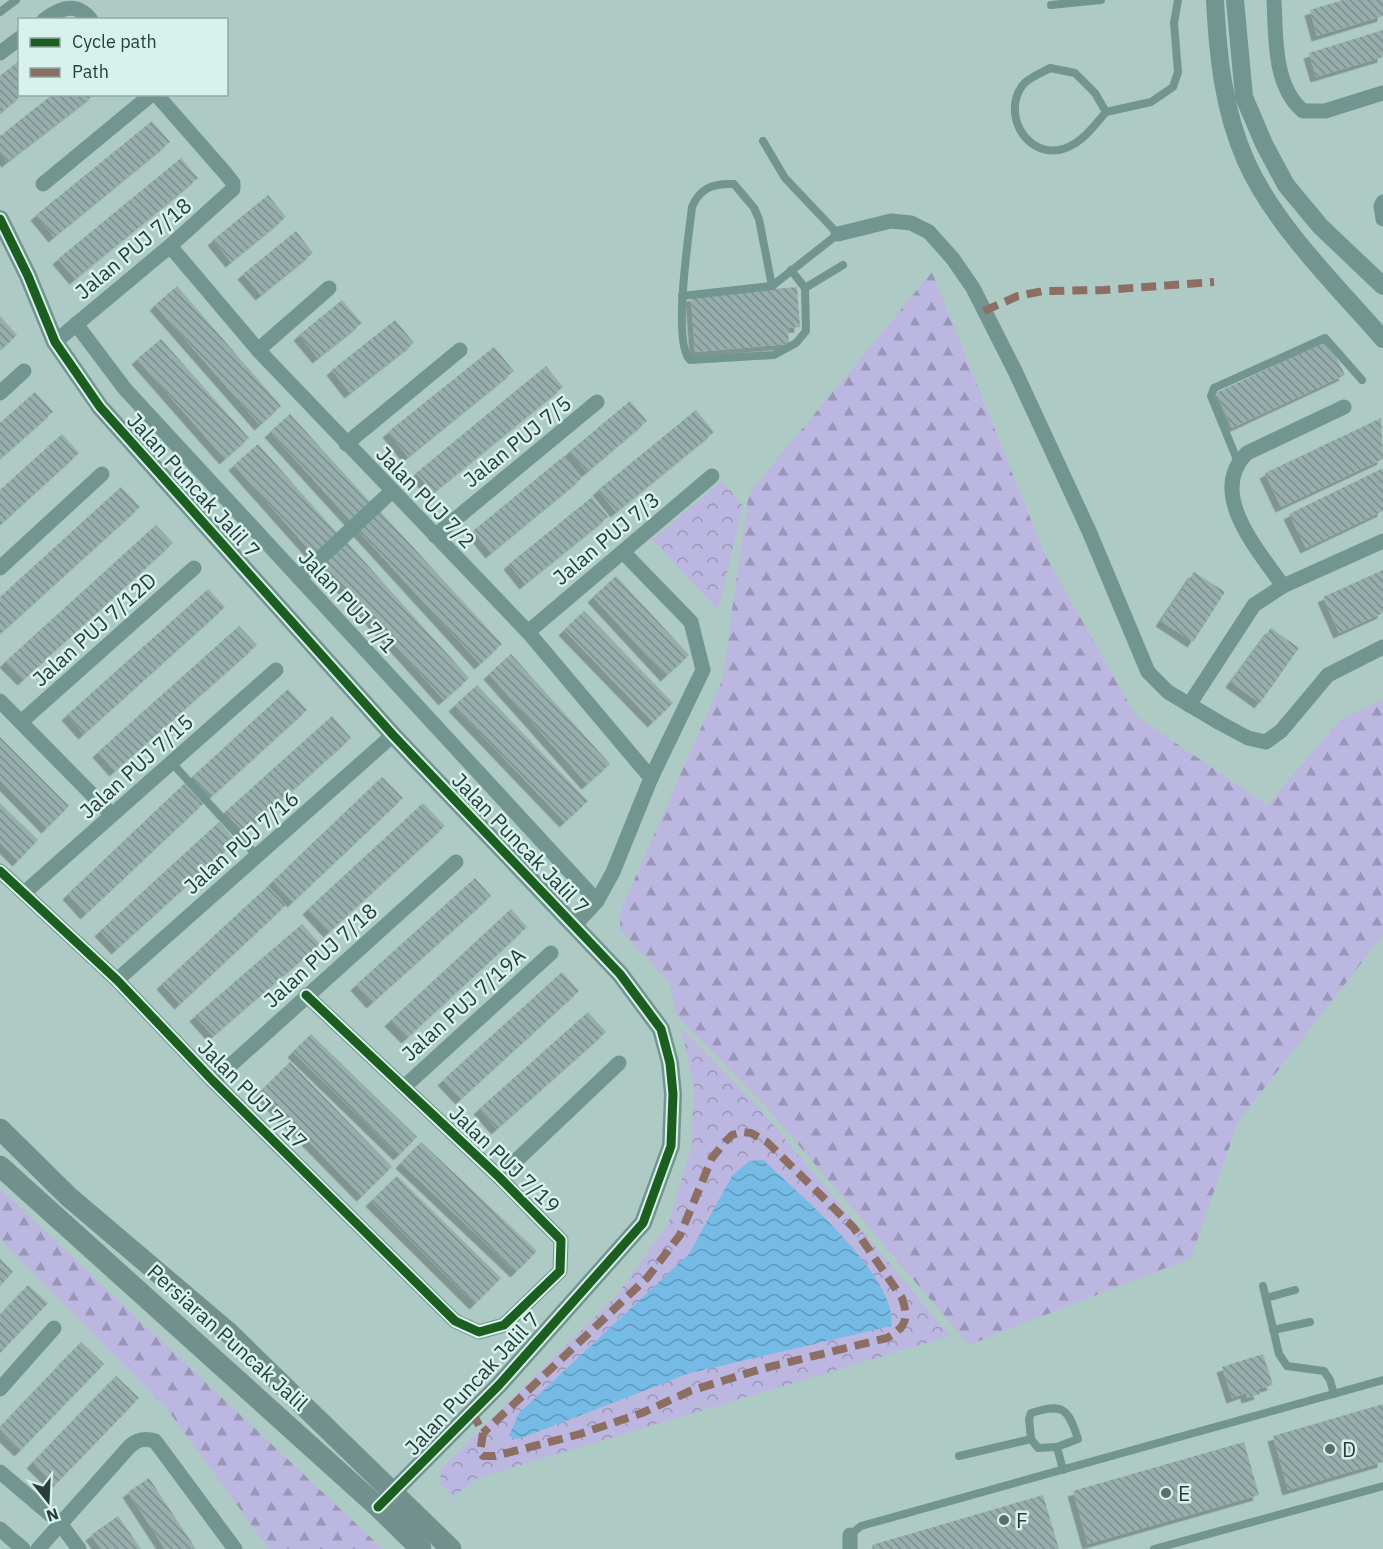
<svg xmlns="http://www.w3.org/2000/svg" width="1383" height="1549" font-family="'IBM Plex Sans',sans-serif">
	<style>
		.forest { fill: url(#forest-firs) }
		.park { fill: url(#park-crowns) }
		.water { fill: url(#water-waves) }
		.building { fill: url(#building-back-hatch); filter: url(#shadow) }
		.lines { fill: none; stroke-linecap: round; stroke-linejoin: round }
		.service { stroke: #729590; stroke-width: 8 }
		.minor { stroke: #729590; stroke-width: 15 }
		.tertiary { stroke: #729590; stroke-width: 18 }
		.secondary { stroke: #72908c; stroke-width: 21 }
		.quiet { stroke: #8d6e63; stroke-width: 8; stroke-dasharray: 15 8; stroke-linecap: butt }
		.cycleway-casing { stroke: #d7f1ec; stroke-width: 13 }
		.cycleway { stroke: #1b5e20; stroke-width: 9 }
		.poi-dot { fill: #586f6b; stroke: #d7f1ec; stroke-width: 2 }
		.labels { text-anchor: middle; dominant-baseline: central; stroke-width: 5; stroke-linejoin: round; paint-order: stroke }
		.street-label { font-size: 21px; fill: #293e3b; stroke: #d7f1ec }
		.poi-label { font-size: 21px; fill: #293e3b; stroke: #d7f1ec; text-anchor: start }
	</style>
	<defs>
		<pattern id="forest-firs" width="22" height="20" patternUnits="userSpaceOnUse" patternTransform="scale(1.5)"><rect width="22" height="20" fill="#bcb7e0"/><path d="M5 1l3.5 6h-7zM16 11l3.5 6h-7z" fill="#9996b7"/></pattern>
		<pattern id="park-crowns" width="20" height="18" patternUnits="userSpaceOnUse" patternTransform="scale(1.5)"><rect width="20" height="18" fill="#bcb7e0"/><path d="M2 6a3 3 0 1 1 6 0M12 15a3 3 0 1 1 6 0" fill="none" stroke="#9996b7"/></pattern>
		<pattern id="water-waves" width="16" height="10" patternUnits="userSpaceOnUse" patternTransform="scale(1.5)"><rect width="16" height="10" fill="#75bbe5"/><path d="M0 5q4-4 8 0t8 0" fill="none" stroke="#6099bb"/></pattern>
		<pattern id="building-back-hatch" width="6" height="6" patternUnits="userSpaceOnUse" patternTransform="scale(1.5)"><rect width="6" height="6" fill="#97aeac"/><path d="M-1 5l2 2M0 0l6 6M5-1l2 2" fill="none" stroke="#7b8f8d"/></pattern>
		<filter id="shadow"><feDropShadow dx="-5.5" dy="5.5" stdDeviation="0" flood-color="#0004"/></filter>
	</defs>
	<rect width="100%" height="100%" fill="#aecac5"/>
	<!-- forest -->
	<g class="forest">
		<polygon points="932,272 1045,555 1136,716 1267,805 1340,720 1383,700 1383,935 1238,1122 1191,1258 969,1345 761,1101 676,1015 670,984 620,929 620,912 722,680 749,493"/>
		<polygon points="0,1189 383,1549 269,1549 167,1409 0,1239"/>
	</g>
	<!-- park -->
	<g class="park">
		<polygon points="722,481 743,506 718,610 652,540"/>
		<polygon points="681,1028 760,1109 950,1336 478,1478 453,1497 441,1485 440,1470 616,1296 668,1224 691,1149 694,1088"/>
	</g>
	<!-- water -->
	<path class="water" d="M763,1160C797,1192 899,1277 891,1326L690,1373L519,1439L509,1436L519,1413L689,1254L732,1176L749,1161Z"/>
	<!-- building -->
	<g class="building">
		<polygon points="1343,0 1383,0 1383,16 1317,36 1310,10"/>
		<polygon points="1383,30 1383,57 1316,77 1309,53"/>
		<polygon points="20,60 20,94 23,94 0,113 0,76"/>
		<polygon points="53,94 95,94 7,162 0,153 0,136"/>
		<polygon points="152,121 170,142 54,237 36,215"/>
		<polygon points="181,158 198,178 75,279 58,259"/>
		<polygon points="268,195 286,217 231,262 213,240"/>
		<polygon points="296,231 313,253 261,295 243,274"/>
		<polygon points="177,286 281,406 260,425 155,305"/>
		<polygon points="797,287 800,327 788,328 789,344 695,352 691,296"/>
		<polygon points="342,300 362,323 318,358 299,335"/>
		<polygon points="0,316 17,335 0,350"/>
		<polygon points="395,320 414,343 350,393 332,370"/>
		<polygon points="161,339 249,438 225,459 137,359"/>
		<polygon points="1328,340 1345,375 1232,428 1216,393"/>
		<polygon points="494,347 514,371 408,457 388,432"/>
		<polygon points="546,366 563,387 433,493 416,473"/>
		<polygon points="35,392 53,412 0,459 0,423"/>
		<polygon points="630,401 647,421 587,472 569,452"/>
		<polygon points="696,410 714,432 616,512 598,490"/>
		<polygon points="290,414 371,503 351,521 270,432"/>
		<polygon points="1381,418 1383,459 1281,507 1265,473"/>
		<polygon points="62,434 79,453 0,525 0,490"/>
		<polygon points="258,444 337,533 313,554 234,465"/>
		<polygon points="564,456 582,478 491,553 473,531"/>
		<polygon points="1383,468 1383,511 1306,548 1289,514"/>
		<polygon points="121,487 140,507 0,634 0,597"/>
		<polygon points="592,497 608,517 525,584 509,564"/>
		<polygon points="378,509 502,644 480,664 357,529"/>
		<polygon points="156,525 173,543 23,680 5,662"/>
		<polygon points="345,540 469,678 444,700 320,562"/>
		<polygon points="1383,570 1383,613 1339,633 1323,597"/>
		<polygon points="1194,572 1225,592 1193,642 1161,621"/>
		<polygon points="616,576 689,655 666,676 593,597"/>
		<polygon points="208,589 225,607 84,734 67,715"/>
		<polygon points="584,611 673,703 653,722 564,630"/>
		<polygon points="239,626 257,645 115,771 98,752"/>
		<polygon points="1271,628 1299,648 1260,703 1231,682"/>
		<polygon points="511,654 610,764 587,784 489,674"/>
		<polygon points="477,685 588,801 565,822 454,706"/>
		<polygon points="288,689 307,710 211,797 192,777"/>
		<polygon points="332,716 351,738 245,833 225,812"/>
		<polygon points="0,737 69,806 47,828 0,780"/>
		<polygon points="382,777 403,798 293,902 273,881"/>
		<polygon points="185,783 204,803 86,914 68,894"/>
		<polygon points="0,803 38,840 18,861 0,843"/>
		<polygon points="423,803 445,826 329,932 308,909"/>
		<polygon points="219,822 236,841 117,949 100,931"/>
		<polygon points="475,878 491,896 372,1003 356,985"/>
		<polygon points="268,886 286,905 180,1004 162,984"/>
		<polygon points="511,909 527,927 407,1038 390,1021"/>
		<polygon points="302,924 320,944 213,1036 195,1016"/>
		<polygon points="562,972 579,991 461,1099 443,1080"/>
		<polygon points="588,1012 606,1032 497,1129 479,1109"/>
		<polygon points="311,1034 417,1137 399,1155 293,1052"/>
		<polygon points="290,1062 392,1167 362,1196 260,1092"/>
		<polygon points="421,1142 537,1251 516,1272 401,1163"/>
		<polygon points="397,1176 501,1278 475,1304 371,1201"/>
		<polygon points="0,1259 13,1272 0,1286"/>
		<polygon points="28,1285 48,1303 0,1353 0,1315"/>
		<polygon points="81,1342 104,1364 20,1451 0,1432 0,1427"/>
		<polygon points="1263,1354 1273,1385 1258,1389 1260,1394 1247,1398 1246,1393 1232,1398 1222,1367"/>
		<polygon points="116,1376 139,1398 55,1485 32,1463"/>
		<polygon points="1383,1404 1383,1462 1288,1490 1273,1436"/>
		<polygon points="1244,1442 1259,1495 1088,1544 1073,1491"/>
		<polygon points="149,1478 196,1549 165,1549 128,1492"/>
		<polygon points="1043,1495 1059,1549 873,1549 872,1545"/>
		<polygon points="118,1516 141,1549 101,1549 91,1535"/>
	</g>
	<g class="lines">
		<!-- service -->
		<g class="service">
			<polyline points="1051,5 1101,0"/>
			<polyline points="0,12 16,0"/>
			<path d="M1050,68L1075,73L1095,93L1106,112C1093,127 1080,146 1059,150C1024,155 1003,113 1022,86C1027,78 1042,73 1050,68Z"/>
			<polyline points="1106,112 1151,102 1173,87 1178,72 1174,23 1178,0"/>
			<polyline points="791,270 805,288"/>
			<path d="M772,286L759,219L754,208L734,184C713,183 700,188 692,207C689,235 672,342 690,360L774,355L796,343L806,331L805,288L843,265"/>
			<polyline points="682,296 772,286 838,234 785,178 763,141"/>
			<polyline points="1238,462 1211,396 1214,388 1325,338 1362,380"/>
			<polyline points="172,763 257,856"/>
			<polyline points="1263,1286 1279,1354 1287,1366 1324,1371 1330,1380 1334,1394"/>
			<polyline points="1266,1298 1295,1290"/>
			<polyline points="1273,1330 1310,1322"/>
			<path d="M1031,1439L1029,1419L1031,1413C1063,1403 1068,1408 1078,1439L1057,1447"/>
			<polyline points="959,1456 1031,1439 1038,1448 1057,1447 1063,1470"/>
			<polyline points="850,1535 861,1526 1383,1380"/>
			<polyline points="1154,1549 1383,1486"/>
		</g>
		<!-- minor -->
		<g class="minor">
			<path d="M1274,0C1276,36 1273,86 1303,111H1325L1383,93"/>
			<path d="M44,20C61,7 77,2 91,20"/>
			<polyline points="0,53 20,38"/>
			<polyline points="43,184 152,94"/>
			<polyline points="1383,202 1381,206 1383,219"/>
			<polyline points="838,234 891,221 911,223 929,232 953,259 973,288 1015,371 1089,531 1148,672 1168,692 1220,723 1248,738 1266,742 1281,731 1328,675 1383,647"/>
			<polyline points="170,246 258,350 528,632 651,778"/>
			<polyline points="76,324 125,389 597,901"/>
			<polyline points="55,342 170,246 233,189 233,183 226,174 156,94"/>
			<polyline points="258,350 329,288"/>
			<polyline points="0,393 24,371"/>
			<polyline points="346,444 460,350"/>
			<polyline points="435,536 597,402"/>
			<polyline points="0,568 102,474"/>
			<polyline points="299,578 392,491"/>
			<path d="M1283,586C1259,551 1206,493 1247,453L1344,407"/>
			<polyline points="528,632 712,476"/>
			<polyline points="0,701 112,815"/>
			<polyline points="1189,705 1254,605 1283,586 1383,541"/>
			<polyline points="21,722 194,568"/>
			<polyline points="0,871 117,980 213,1081 455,1321 479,1332 504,1325 560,1271 561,1240 499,1177 306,995"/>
			<polyline points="24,893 276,670"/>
			<polyline points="575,925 597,901 613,872 651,778 703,670 691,622 623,552"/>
			<polyline points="117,980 393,735"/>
			<polyline points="213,1081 456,862"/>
			<polyline points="404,1087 551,953"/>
			<polyline points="499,1177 619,1063"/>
			<polyline points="0,1389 54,1328"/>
			<polyline points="0,1472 59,1522 79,1549"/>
			<polyline points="0,1529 23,1549"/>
			<polyline points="850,1535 850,1549"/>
			<path d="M38,1549L130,1446C138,1439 145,1438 155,1441L235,1549"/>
		</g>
		<!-- tertiary -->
		<g class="tertiary">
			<path d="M1215,0C1218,56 1223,109 1246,161C1275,226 1337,286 1383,339"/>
			<polyline points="1235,0 1244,97 1264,144 1286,185 1320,226 1383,286"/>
			<polyline points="0,219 28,276 55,342 100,407 393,735 620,974 661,1029 670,1063 673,1094 671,1146 643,1223 499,1385 384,1501"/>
		</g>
		<!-- secondary -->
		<g class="secondary">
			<polyline points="0,1129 69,1197 228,1332 451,1549"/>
			<polyline points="0,1166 378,1507 421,1549"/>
		</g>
		<!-- quiet -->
		<g class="quiet">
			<polyline points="984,311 1018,296 1043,291 1104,290 1214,282"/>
			<path d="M472,1412L483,1433L480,1453L483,1456H495L580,1434L642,1413L690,1391L761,1369L887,1338C906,1327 909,1319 902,1298L854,1228L767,1142L751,1133L743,1132L732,1135L725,1142L712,1158L680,1235L647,1278L483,1433"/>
		</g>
		<!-- cycleway casing -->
		<g class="cycleway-casing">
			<g id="cycleway">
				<polyline points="0,219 28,276 55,342 100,407 393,735 620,974 661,1029 670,1063 673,1094 671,1146 643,1223 499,1385 378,1507"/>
				<polyline points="0,871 117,980 213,1081 455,1321 479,1332 504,1325 560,1271 561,1240 499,1177 306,995"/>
			</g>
		</g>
		<!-- cycleway -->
		<use href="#cycleway" class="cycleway"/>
	</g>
	<!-- markers -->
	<g class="poi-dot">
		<circle cx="1330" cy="1449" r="6"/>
		<circle cx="1166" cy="1493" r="6"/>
		<circle cx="1004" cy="1520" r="6"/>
	</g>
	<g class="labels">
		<!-- street labels -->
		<g class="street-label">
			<text transform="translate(133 248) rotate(-40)">Jalan PUJ 7/18</text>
			<text transform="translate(517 441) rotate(-39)">Jalan PUJ 7/5</text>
			<text transform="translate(194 485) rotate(48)">Jalan Puncak Jalil 7</text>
			<text transform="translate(426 497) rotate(46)">Jalan PUJ 7/2</text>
			<text transform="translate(606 538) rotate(-40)">Jalan PUJ 7/3</text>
			<text transform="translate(348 601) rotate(47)">Jalan PUJ 7/1</text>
			<text transform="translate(94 629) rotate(-42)">Jalan PUJ 7/12D</text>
			<text transform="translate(136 766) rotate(-42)">Jalan PUJ 7/15</text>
			<text transform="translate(241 842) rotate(-41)">Jalan PUJ 7/16</text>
			<text transform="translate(521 843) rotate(46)">Jalan Puncak Jalil 7</text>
			<text transform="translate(320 955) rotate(-42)">Jalan PUJ 7/18</text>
			<text transform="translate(463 1004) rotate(-42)">Jalan PUJ 7/19A</text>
			<text transform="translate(253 1094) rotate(45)">Jalan PUJ 7/17</text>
			<text transform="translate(505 1159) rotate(44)">Jalan PUJ 7/19</text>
			<text transform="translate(228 1337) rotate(42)">Persiaran Puncak Jalil</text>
			<text transform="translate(472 1383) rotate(-47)">Jalan Puncak Jalil 7</text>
		</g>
		<!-- poi labels -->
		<g class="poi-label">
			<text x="1342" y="1449">D</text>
			<text x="1178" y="1493">E</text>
			<text x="1016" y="1520">F</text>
		</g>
	</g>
	<!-- legend -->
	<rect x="18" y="18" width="210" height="78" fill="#d7f1ec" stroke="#91a9a5" stroke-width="1.5"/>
	<rect x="30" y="38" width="30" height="9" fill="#1b5e20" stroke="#91a9a5" stroke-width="1.5"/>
	<text x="72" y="48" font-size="18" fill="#293e3b">Cycle path</text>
	<rect x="30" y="68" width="30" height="9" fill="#8d6e63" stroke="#91a9a5" stroke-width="1.5"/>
	<text x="72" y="78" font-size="18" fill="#293e3b">Path</text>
	<!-- north arrow -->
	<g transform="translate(48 1501) rotate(162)" stroke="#d7f1ec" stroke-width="4.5" paint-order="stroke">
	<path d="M0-4.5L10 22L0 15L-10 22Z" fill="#293e3b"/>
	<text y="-9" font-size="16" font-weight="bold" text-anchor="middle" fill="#293e3b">N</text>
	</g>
</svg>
